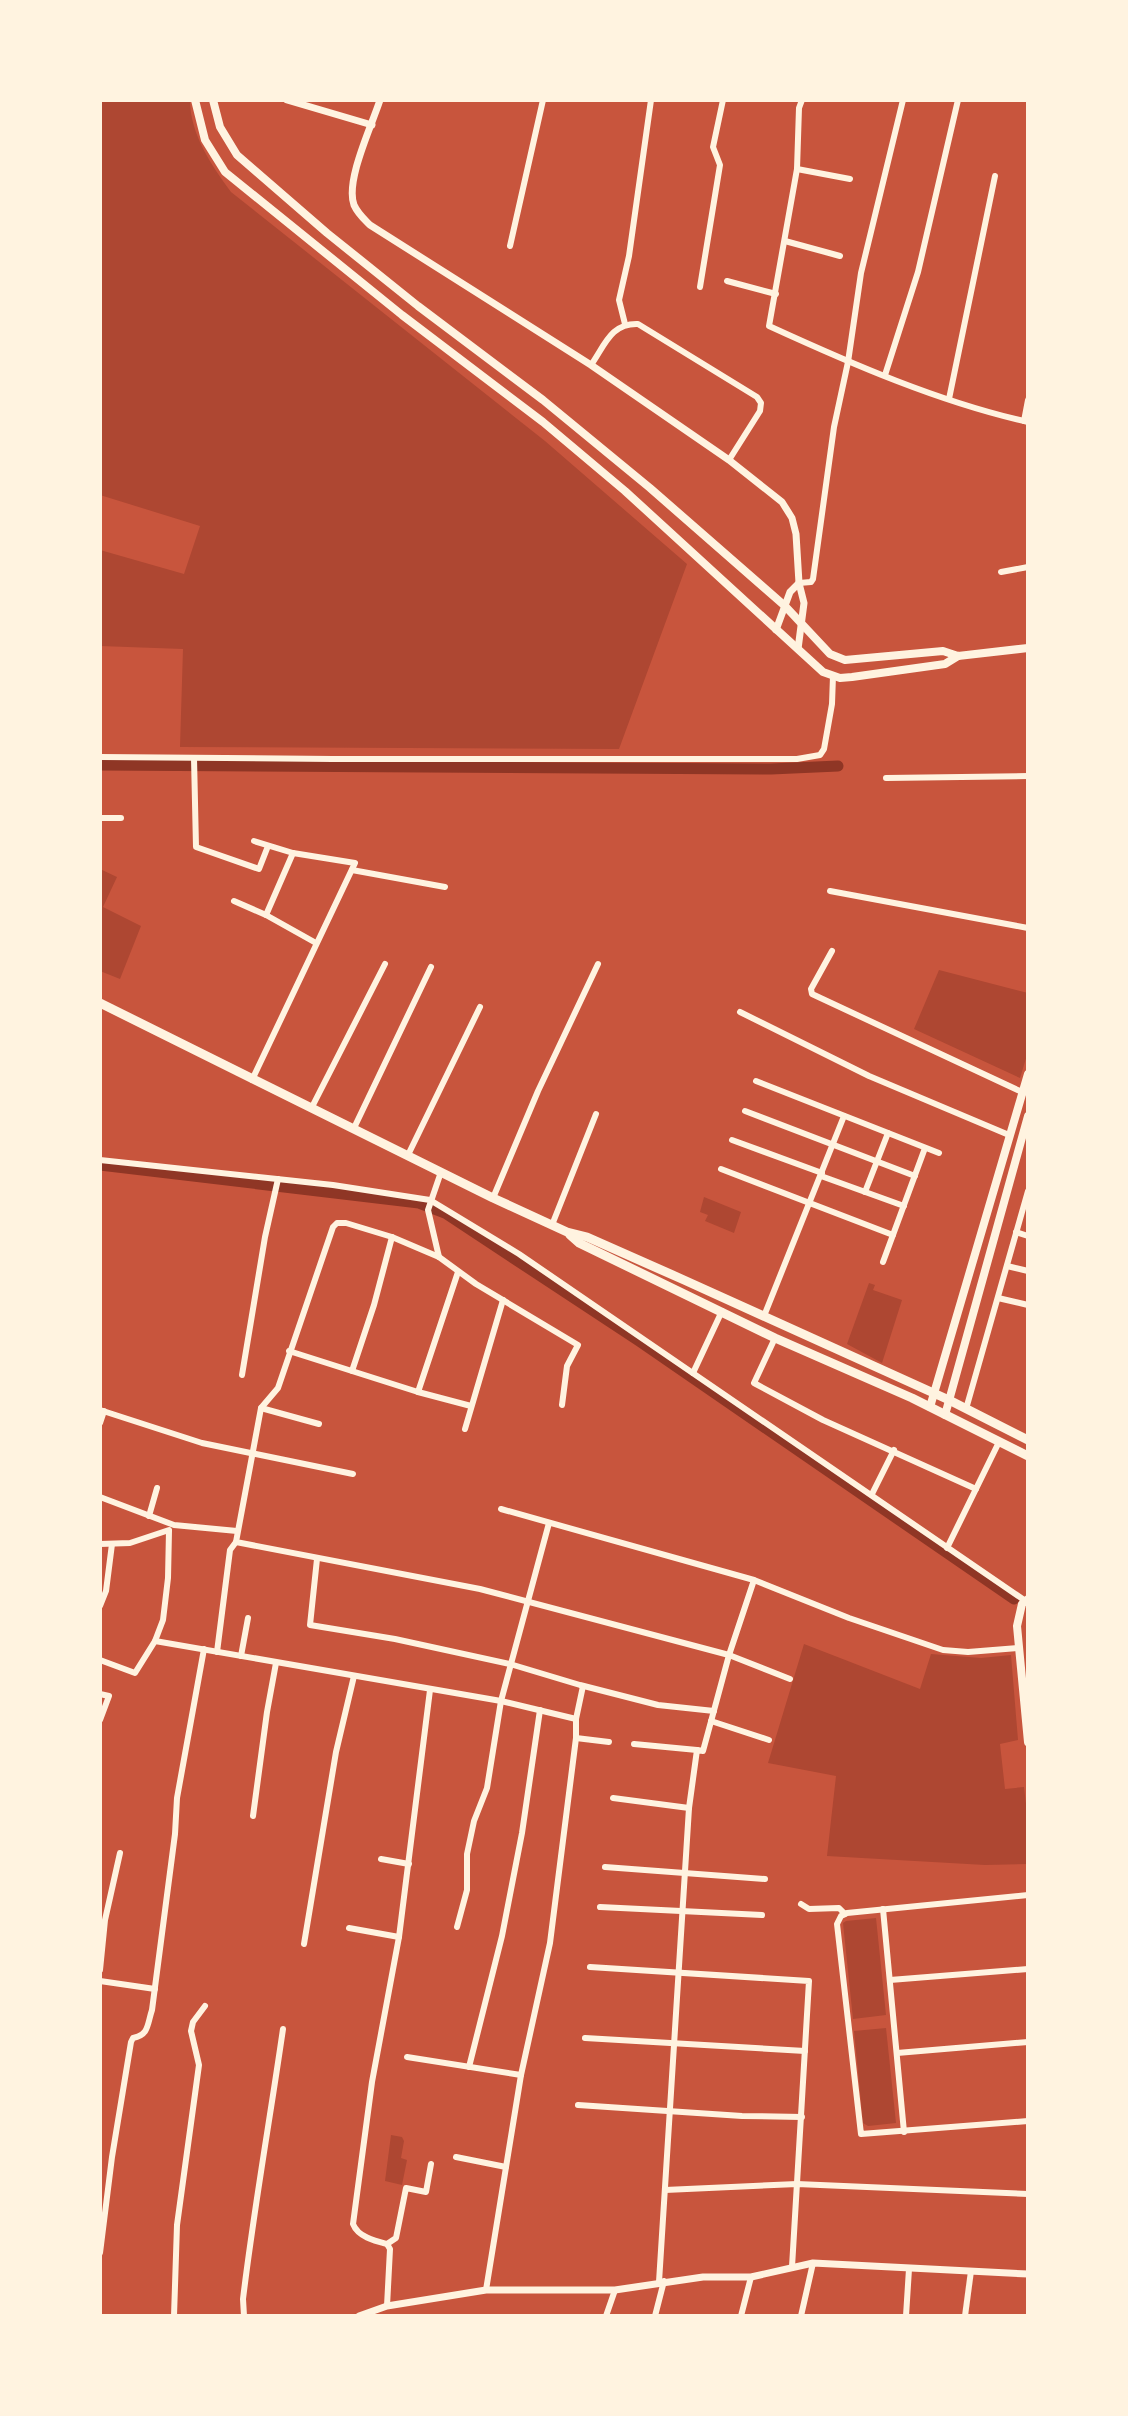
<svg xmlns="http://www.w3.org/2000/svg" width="1128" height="2416" font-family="'Fira Sans Condensed',sans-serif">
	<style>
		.green { fill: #ae4732 }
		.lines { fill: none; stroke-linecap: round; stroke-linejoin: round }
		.canal { stroke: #8f3625; stroke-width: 11 }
		.minor { stroke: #fff3e0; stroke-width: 6 }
		.tertiary { stroke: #fff3e0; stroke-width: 7 }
		.secondary { stroke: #fff3e0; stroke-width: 8 }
		.primary { stroke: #fff3e0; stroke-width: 9 }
	</style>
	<rect width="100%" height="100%" fill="#c8553d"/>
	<!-- green -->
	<g class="green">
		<path d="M100,100H190C190,134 212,166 231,192L545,441L687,564L619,749L180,747L183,649L100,646V550L184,574L200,526L100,495Z"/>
		<polygon points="100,869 117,877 103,907 141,926 120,979 100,971"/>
		<polygon points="939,970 1028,993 1028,1052 1020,1078 914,1029"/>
		<polygon points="704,1197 741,1212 734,1233 705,1221 708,1215 700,1212"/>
		<polygon points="869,1283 875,1285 873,1290 902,1300 882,1363 847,1344"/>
		<polygon points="804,1644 920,1689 931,1654 981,1658 1011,1655 1018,1740 1000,1744 1005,1789 1024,1787 1028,1821 1028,1864 985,1865 827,1856 836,1776 768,1763"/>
		<polygon points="876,1918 886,2015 853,2019 843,1923 846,1921"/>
		<polygon points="886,2028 896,2123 868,2126 863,2123 854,2031"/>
		<polygon points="391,2135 402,2137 404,2141 401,2158 407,2160 402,2185 385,2181"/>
	</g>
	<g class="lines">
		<!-- canal -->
		<g class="canal">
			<polyline points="100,765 771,769 838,766"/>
			<polyline points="100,1165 419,1203 445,1213 639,1341 1014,1599"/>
		</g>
		<!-- minor -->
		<g class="minor">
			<path d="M802,100L799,108L797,169L769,326C852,364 939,402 1028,422"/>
			<polyline points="797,169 850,179"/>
			<polyline points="785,241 840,256"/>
			<polyline points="510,246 543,100"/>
			<polyline points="727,281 776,294"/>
			<polyline points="700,287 720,165 713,147 723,100"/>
			<polyline points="625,324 619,300 629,256 651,100"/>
			<path d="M591,365C605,345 611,323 638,324L757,397L761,403L760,411L729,460"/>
			<polyline points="885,375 918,272 958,100"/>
			<polyline points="949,399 995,176"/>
			<polyline points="1024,421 1028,400"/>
			<polyline points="1001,572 1028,567"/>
			<polyline points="799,583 811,582 813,579 834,427 848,362 861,273 903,100"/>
			<polyline points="100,757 333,759 797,759 820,755 824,749 832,704 833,676"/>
			<polyline points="194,758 196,847 259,869 268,846"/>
			<polyline points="886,778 1028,776"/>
			<polyline points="100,818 121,818"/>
			<polyline points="352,870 445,887"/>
			<polyline points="830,891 1028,928"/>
			<polyline points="234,901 266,915 316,943"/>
			<polyline points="266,915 293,853"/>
			<polyline points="832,951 811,989 812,994 1022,1092"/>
			<polyline points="740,1012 869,1076 1009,1135"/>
			<polyline points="252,1080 355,863 293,853 254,841"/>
			<polyline points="756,1081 939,1153"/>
			<polyline points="312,1107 385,964"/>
			<polyline points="745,1111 915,1176"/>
			<polyline points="354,1128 431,967"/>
			<polyline points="732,1140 822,1173"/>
			<polyline points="408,1155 480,1007"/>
			<polyline points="100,1160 333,1185 430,1200 519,1254 1027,1602"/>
			<polyline points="721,1169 893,1235"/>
			<polyline points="821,1176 904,1206"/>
			<polyline points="865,1192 888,1133"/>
			<polyline points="493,1198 538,1091 598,964"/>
			<polyline points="552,1225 596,1114"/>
			<polyline points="1016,1232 1028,1236"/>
			<polyline points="439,1257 428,1210 441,1172"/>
			<polyline points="883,1262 925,1148"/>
			<polyline points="1007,1266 1028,1271"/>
			<polyline points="998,1298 1028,1305"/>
			<polyline points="764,1316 844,1116"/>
			<polyline points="775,1338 754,1383 823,1420 976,1489"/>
			<polyline points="289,1351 418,1392 458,1272"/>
			<polyline points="352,1371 374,1305 392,1237"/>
			<polyline points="693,1373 722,1311"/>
			<polyline points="242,1375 265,1237 278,1179"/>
			<polyline points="418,1392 471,1406"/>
			<polyline points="562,1405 567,1366 578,1345 476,1284 439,1257 392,1237 346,1223 337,1223 333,1227 278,1388 261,1408 236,1542 480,1589 729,1655 790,1679"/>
			<polyline points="261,1408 319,1424"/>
			<polyline points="966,1409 1028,1191"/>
			<polyline points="100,1410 202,1443 353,1474"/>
			<polyline points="100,1423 104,1411"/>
			<polyline points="465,1429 503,1300"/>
			<polyline points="872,1494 894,1450"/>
			<polyline points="100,1497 174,1525 237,1531"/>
			<polyline points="501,1509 754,1580 849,1618 943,1650 968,1652 1018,1648"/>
			<polyline points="149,1516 157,1488"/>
			<polyline points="100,1544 130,1543 169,1530"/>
			<polyline points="947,1548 999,1442"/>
			<polyline points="317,1559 310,1625 395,1639 510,1664 580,1685 658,1705 714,1711"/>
			<polyline points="100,1606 106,1591 112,1544"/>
			<polyline points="155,1641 501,1701 576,1719 576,1738 550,1943 521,2075 486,2290"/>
			<polyline points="217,1652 230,1550 236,1542"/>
			<polyline points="241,1656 248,1618"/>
			<polyline points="100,1660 135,1673 155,1641 163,1620 168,1578 169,1531"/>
			<polyline points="100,1694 109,1696 100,1720"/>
			<polyline points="576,1719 583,1686"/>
			<polyline points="711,1721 769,1740"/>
			<polyline points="576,1738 609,1742"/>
			<polyline points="634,1744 697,1750"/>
			<polyline points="613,1798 689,1808"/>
			<polyline points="253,1816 267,1712 276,1663"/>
			<polyline points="381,1859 409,1864"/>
			<polyline points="605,1867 765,1879"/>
			<polyline points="1028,1895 847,1913 841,1916 837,1924 861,2134 1028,2121"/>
			<polyline points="801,1904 809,1909 839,1908 845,1914"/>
			<polyline points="600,1907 762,1915"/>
			<polyline points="883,1909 904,2132"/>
			<polyline points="457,1927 467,1890 467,1854 474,1821 487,1788 501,1701 549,1523"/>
			<polyline points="349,1928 399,1937"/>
			<polyline points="304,1944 336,1752 354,1676"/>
			<polyline points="590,1967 809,1981 792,2267"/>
			<polyline points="100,1970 105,1920 120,1853"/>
			<polyline points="890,1980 1028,1969"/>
			<polyline points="100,1981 155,1989"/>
			<polyline points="585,2038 805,2051"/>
			<polyline points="897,2053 1028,2042"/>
			<polyline points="407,2057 521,2075"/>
			<polyline points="469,2067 502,1936 522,1833 540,1710"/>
			<polyline points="578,2105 742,2116 802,2117"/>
			<polyline points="456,2157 506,2167"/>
			<polyline points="665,2190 797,2184 1028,2194"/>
			<polyline points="387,2244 396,2238 406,2188 426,2192 431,2164"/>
			<path d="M100,2253L112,2157L131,2042L133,2038C149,2035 147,2025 152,2010L175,1834L177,1798L204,1649"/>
			<polyline points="659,2282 689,1808 697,1750 703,1751 729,1655 754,1580"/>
			<path d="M387,2306L390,2249L387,2244C375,2241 358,2237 353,2224L372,2082L399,1937L430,1690"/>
			<polyline points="174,2316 177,2225 199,2065 191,2031 193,2022 205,2006"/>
			<path d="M244,2316L243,2299C254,2208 270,2119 283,2029"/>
			<polyline points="606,2316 615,2290"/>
			<polyline points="655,2316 664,2281"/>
			<polyline points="741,2316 751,2277"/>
			<polyline points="801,2316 813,2263"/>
			<polyline points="906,2316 909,2269"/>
			<polyline points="965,2316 971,2271"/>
		</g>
		<!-- tertiary -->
		<g class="tertiary">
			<polyline points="287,100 372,125"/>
			<path d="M380,100C372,125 345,181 354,205C358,214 364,219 370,225L591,365L729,460L782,502L792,518L796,534L799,583L804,603L798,649"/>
			<polyline points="776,630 790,592 799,583"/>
			<polyline points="359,2316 387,2306 486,2290 615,2290 703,2277 751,2277 813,2263 1028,2274"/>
		</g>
		<!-- secondary -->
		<g class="secondary">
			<polyline points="195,100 205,140 225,172 402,315 543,422 625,491 823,672 840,678 852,677 945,664 958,656"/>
			<polyline points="213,100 220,127 237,155 327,233 418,306 543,400 650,488 785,606 830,654 845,660 943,651 958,656 1028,648"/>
			<polyline points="930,1407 1028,1074"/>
			<polyline points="945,1415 1028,1116"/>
			<polyline points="1028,1599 1022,1604 1017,1626 1028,1742"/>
		</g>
		<!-- primary -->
		<g class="primary">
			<polyline points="100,1003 493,1198 567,1232 587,1237 684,1280 949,1400 1028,1440"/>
			<polyline points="570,1235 579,1243 775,1338 912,1398 1028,1456"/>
		</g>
	</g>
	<!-- border -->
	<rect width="1128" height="2416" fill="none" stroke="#fff3e0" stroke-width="204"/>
</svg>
